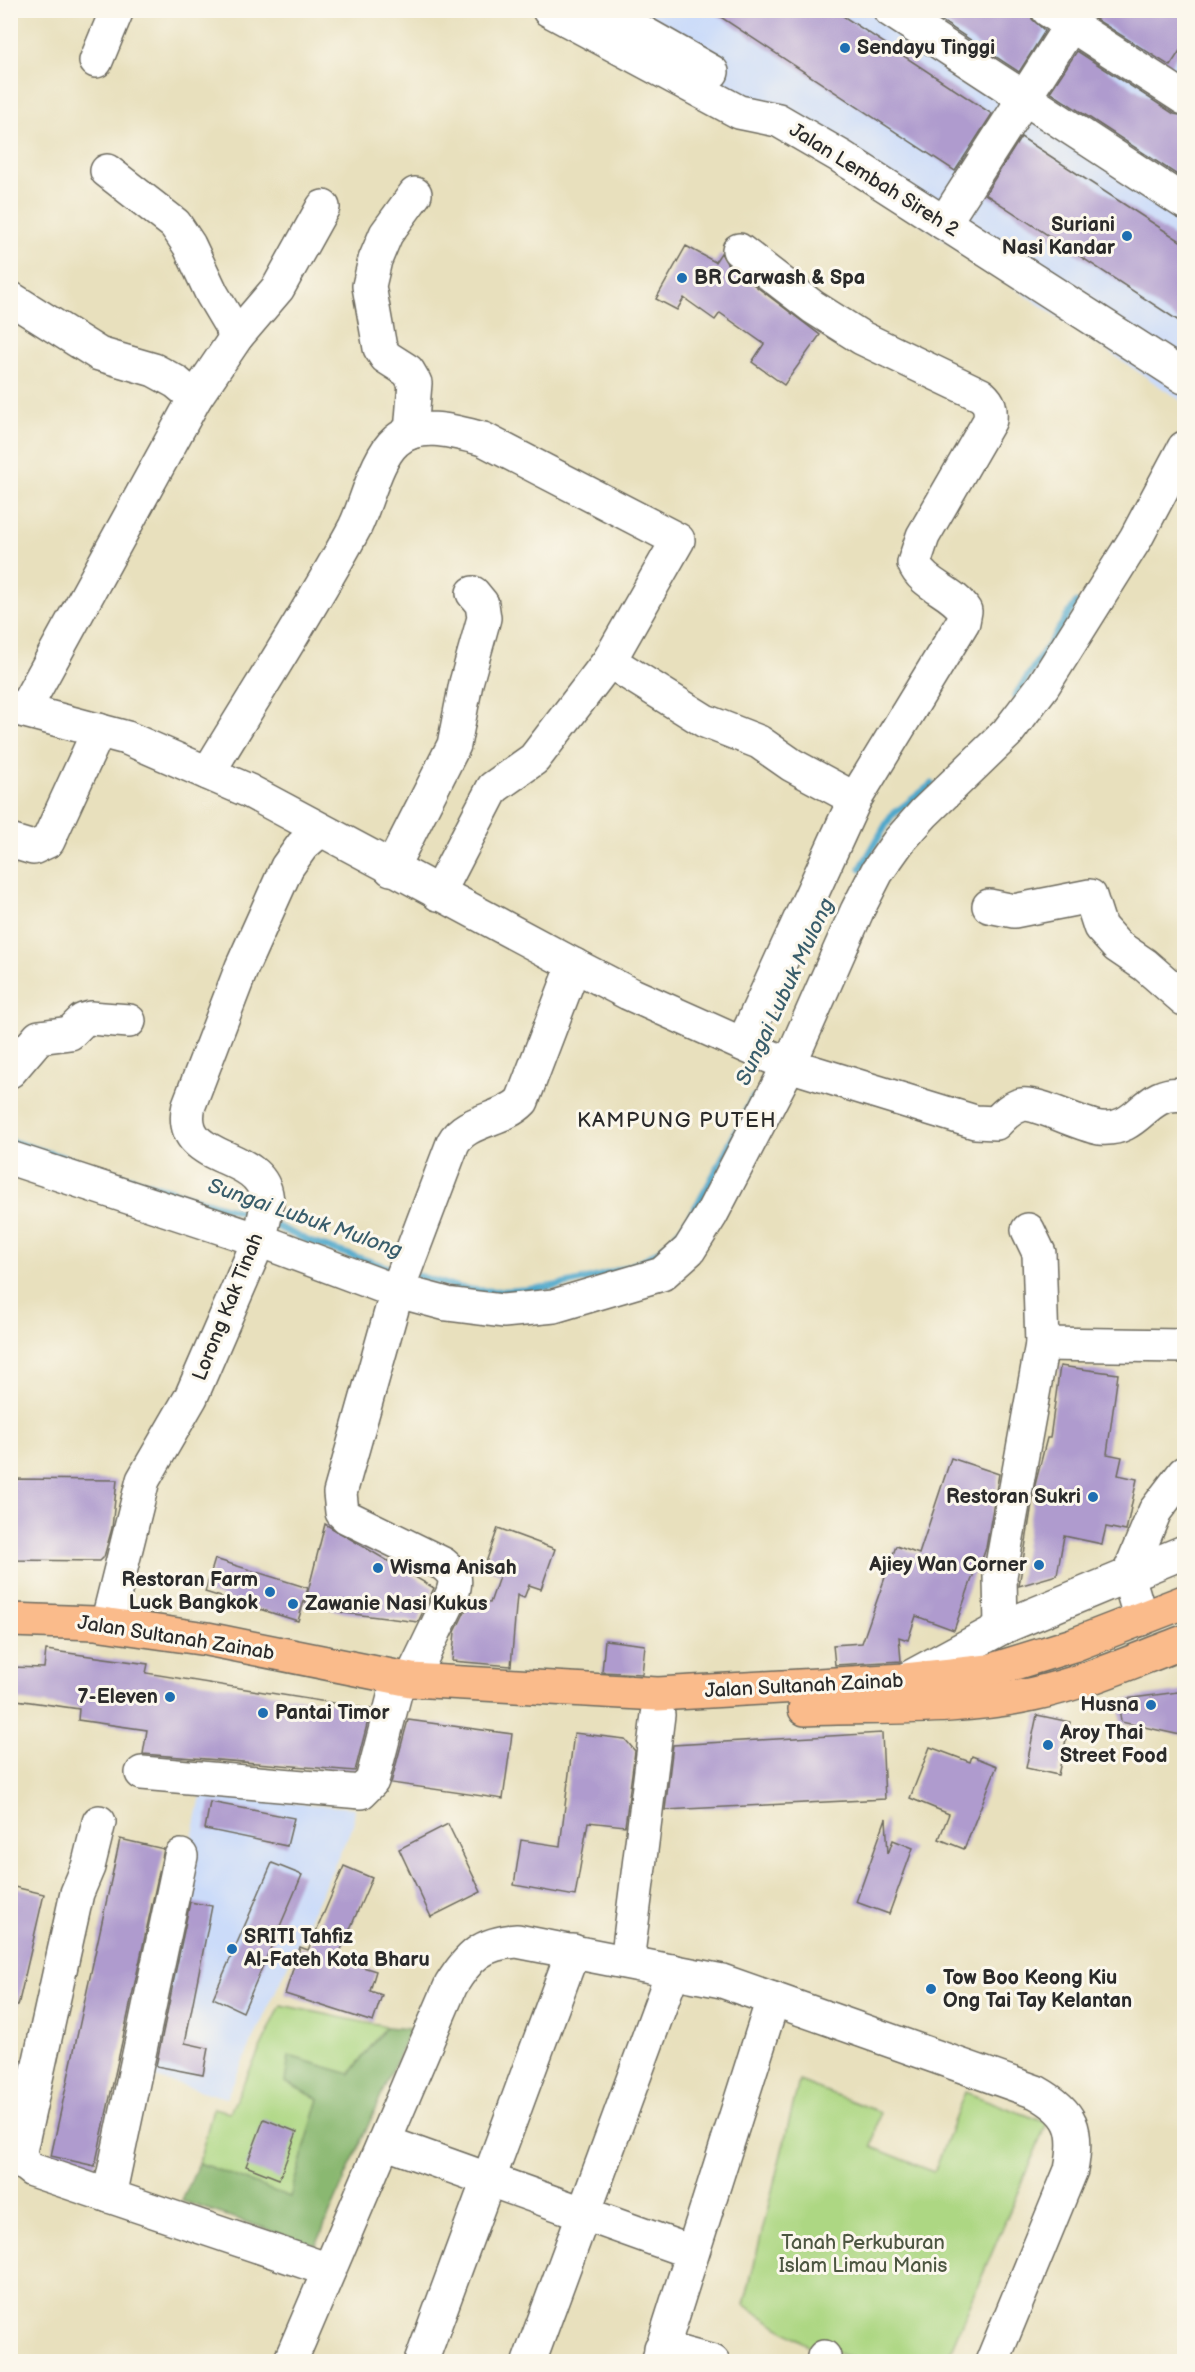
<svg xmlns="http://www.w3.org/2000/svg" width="1195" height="2372" font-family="'Balsamiq Sans',sans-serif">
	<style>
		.built { fill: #cbdbf9 }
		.green { fill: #add783; stroke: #6c8157; stroke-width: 1.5 }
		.forest { fill: #8ab871; stroke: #5a724e; stroke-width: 1.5 }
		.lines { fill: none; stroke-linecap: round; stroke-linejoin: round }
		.stream { stroke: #4da7cb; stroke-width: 7 }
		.building { fill: #af9bce }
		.minor-casing { stroke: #6d6a5e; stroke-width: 36 }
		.major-casing { stroke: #6d6a5e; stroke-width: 36 }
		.minor { stroke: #fff; stroke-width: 33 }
		.major { stroke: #fabb8b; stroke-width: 33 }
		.poi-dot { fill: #1f6fb2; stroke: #fbf7ec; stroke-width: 2 }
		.labels { text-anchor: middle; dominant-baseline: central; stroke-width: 6; stroke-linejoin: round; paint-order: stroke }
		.poi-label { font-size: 20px; font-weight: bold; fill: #2b2b2b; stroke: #fbf7ec; text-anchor: start }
		.street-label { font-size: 20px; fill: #2b2b2b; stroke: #fbf7ec }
		.park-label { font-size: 20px; fill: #4c5641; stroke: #fbf7ec }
		.water-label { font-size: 21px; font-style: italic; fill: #395d6b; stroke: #fbf7ec }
		.neighbourhood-label { font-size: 21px; letter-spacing: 1.5px; fill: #2b2b2b; stroke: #fbf7ec }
	</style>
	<rect width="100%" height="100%" fill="#fbf7ec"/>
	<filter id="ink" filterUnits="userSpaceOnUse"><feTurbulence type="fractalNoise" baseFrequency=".0167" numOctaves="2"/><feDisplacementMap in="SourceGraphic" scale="12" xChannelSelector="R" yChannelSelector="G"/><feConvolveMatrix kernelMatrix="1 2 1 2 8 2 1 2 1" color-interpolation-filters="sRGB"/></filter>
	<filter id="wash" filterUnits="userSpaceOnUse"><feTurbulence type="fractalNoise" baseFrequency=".008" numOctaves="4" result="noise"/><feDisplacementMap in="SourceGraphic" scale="24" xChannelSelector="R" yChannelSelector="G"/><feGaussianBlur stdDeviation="1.35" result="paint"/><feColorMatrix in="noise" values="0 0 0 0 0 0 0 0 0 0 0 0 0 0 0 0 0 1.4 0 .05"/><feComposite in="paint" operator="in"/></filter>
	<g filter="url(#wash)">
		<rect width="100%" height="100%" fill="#e8e0bd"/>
		<!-- built -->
		<g class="built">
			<polygon points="607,11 1184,11 1184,403"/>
			<polygon points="201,1796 355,1808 353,1825 226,2098 142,2074"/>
		</g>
		<!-- green -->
		<g class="green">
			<polygon points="281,2005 386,2027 350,2074 289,2057 286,2082 319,2099 290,2198 199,2163 213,2108 230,2112"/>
			<polygon points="799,2081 880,2112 872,2147 934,2172 965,2092 1047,2123 946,2361 868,2361 811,2347 744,2305"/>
		</g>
		<!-- forest -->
		<polygon class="forest" points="386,2027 410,2029 316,2245 182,2201 199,2163 290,2197 319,2099 285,2082 289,2056 350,2074"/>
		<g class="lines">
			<!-- stream -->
			<g class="stream">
				<polyline points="1015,696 1076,603"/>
				<polyline points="861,868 891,816 932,784"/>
				<polyline points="10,1141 256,1217"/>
				<polyline points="272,1224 310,1242 396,1270"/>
				<path d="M413,1275C430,1279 448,1286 466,1289C514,1298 626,1279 664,1247C696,1221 732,1137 753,1098"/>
			</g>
		</g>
		<g id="blocks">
			<!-- building -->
			<g class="building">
				<polygon points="710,10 834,10 992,114 955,171"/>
				<polygon points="925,10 1030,10 1032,19 1045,31 1019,72"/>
				<polygon points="1088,10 1185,10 1185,43 1170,66 1086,13"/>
				<polygon points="1077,51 1174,114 1185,116 1185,180 1050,92"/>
				<polygon points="1021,137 1185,244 1185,325 985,194"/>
				<polygon points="686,246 715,262 721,253 728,265 820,335 784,385 752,362 764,344 720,313 715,320 684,298 677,310 656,299"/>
				<polygon points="1060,1366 1118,1374 1107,1454 1122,1457 1118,1475 1137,1479 1126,1531 1106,1527 1102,1544 1064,1536 1057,1575 1019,1586 1035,1485 1047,1438 1050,1438"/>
				<polygon points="951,1458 999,1474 986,1548 978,1571 975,1570 954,1630 916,1616 908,1640 899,1637 901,1661 835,1665 833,1645 862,1643 896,1546 919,1554"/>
				<polygon points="10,1479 117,1480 112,1528 104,1557 100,1561 10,1560"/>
				<polygon points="325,1524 434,1588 418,1622 345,1613 305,1603"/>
				<polygon points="498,1528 555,1549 541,1589 529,1585 524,1598 517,1595 511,1666 452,1661 455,1632 470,1601 490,1603 500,1574 484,1568"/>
				<polygon points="215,1559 308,1588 298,1621 205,1592"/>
				<polygon points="605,1640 645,1645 642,1674 602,1672"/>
				<polygon points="46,1650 148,1664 146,1673 371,1709 355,1771 143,1754 147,1730 78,1720 79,1709 10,1699 10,1667 44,1668"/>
				<polygon points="1185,1691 1185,1736 1121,1722 1118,1700"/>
				<polygon points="1037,1715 1070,1722 1058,1775 1026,1768"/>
				<polygon points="408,1720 512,1734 503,1799 391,1783"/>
				<polygon points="574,1733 625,1739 635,1751 625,1826 588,1822 575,1896 514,1885 521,1840 560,1846"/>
				<polygon points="882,1733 885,1799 665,1810 673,1745"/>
				<polygon points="930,1747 970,1762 972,1756 997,1766 964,1849 939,1839 949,1814 910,1798"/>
				<polygon points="210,1802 294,1818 287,1846 205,1829"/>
				<polygon points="886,1818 888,1854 893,1840 913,1848 889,1914 856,1902"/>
				<polygon points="448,1824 481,1892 431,1917 399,1849"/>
				<polygon points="120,1839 164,1849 95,2166 51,2156"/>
				<polygon points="272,1863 302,1875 243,2012 213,1998"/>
				<polygon points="344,1866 372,1878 337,1959 376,1971 370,1991 382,1995 373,2022 285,1994 300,1947 308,1950"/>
				<polygon points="10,1886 44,1894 18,2006 10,2006"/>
				<polygon points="190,1902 212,1906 185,2043 208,2048 203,2075 156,2066"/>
				<polygon points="264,2119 297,2132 279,2179 246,2166"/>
			</g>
		</g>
	</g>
	<g filter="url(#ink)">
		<use href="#blocks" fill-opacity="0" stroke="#6d6a5e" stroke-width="1.5"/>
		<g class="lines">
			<!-- minor casing -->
			<g class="minor-casing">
				<g id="minor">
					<polyline points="549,10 739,112 778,120 840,156 1184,377"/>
					<polyline points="603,10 712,72"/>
					<polyline points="890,10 1184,202"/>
					<polyline points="1048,10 1184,98"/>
					<polyline points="96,61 117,10"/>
					<polyline points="107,171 175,224 189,245 212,294 237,336"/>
					<polyline points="944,223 1071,25"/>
					<path d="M739,250L813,307L862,338L981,395C990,403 991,408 990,420L923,536L914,563C923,586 952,590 965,611L963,622L855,799L743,1044"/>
					<polyline points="10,298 99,354 154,370 176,382 195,398"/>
					<polyline points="411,432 415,383 408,371 386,357 380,348 369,286 375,260 386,234 415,194"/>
					<polyline points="609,661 705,721 759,742 792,765 855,799"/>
					<path d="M10,707L127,738L249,791L574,965L628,993L789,1065L975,1122L996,1123C1004,1115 1010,1108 1021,1105C1035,1101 1082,1126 1100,1128C1141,1132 1144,1089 1184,1095"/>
					<polyline points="24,710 195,398 237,336 278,288 323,207"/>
					<path d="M208,773C257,691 310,611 355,527C367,503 376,458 396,441C419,420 456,432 483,439L678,540L609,661L534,759L493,788L438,894"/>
					<polyline points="10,841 33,848 48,841 99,730"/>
					<polyline points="391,869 454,745 466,683 484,618 482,604 473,593"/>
					<polyline points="989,906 1014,911 1090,896 1100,927 1117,946 1145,965 1184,999"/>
					<polyline points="10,1071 39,1037 70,1033 83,1020 90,1018 129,1021"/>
					<polyline points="10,1158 259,1240 387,1288 447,1304 503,1311 554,1306 662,1274 689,1250 711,1215 789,1065 857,911 877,872 899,841 924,813 1007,733 1043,686 1136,538 1184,448"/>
					<polyline points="1042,1344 1184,1346"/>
					<polyline points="1141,1619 1128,1576 1155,1511 1184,1473"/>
					<path d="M107,1624L143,1480L191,1397L259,1240C262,1226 269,1208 266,1194C257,1149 175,1164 189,1105L242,967L287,867L302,846L320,830"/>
					<polyline points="1001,1628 1000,1576 1042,1344 1039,1253 1028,1230"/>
					<path d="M411,1680L452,1595C457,1580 456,1574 443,1564L347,1517L342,1512L340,1493L397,1291L453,1143C466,1119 503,1121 522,1101L574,965"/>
					<polyline points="905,1680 1001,1628 1184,1552"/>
					<polyline points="142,1773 361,1792 372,1781 399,1678"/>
					<polyline points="99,1822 88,1867 77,1893 20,2151 23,2163 32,2170 329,2270"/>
					<polyline points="627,1962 658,1715"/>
					<polyline points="384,2142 691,2252"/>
					<polyline points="109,2196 181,1856"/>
					<polyline points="661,2348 713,2362"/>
					<path d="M290,2362L451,1985C469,1956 482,1943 517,1941L722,1981L1036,2092C1072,2112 1079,2129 1071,2170L992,2362"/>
					<polyline points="421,2362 573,1951"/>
					<polyline points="529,2362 673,1971"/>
					<polyline points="658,2362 773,1999"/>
					<polyline points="823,2362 824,2357"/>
				</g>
			</g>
			<!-- major casing -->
			<g class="major-casing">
				<g id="major">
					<polyline points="10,1620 95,1623 207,1639 411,1680 658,1694 905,1680 989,1671 1073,1645 1184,1602"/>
					<path d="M805,1709C880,1706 960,1710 1033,1694C1085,1683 1135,1660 1184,1642"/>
				</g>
			</g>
			<!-- minor -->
			<use href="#minor" class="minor"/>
			<!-- major -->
			<use href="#major" class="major"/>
		</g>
	</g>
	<!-- markers -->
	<g class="poi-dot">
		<circle cx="845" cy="48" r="6"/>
		<circle cx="1127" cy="236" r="6"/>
		<circle cx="682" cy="278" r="6"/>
		<circle cx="1093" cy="1497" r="6"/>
		<circle cx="1039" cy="1565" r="6"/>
		<circle cx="378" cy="1568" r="6"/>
		<circle cx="270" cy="1592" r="6"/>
		<circle cx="293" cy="1604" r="6"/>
		<circle cx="170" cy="1697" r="6"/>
		<circle cx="1151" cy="1705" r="6"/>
		<circle cx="263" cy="1713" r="6"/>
		<circle cx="1048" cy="1745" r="6"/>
		<circle cx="232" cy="1949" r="6"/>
		<circle cx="931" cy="1989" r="6"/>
	</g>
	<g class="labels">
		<!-- poi labels -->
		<g class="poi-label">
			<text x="857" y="48">Sendayu Tinggi</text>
			<text x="1115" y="225" text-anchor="end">Suriani<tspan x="1115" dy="23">Nasi Kandar</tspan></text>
			<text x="694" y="278">BR Carwash &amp; Spa</text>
			<text x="1081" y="1497" text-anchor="end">Restoran Sukri</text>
			<text x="1027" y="1565" text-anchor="end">Ajiey Wan Corner</text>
			<text x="390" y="1568">Wisma Anisah</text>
			<text x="258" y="1580" text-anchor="end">Restoran Farm<tspan x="258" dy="23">Luck Bangkok</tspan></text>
			<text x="305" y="1604">Zawanie Nasi Kukus</text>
			<text x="158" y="1697" text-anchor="end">7-Eleven</text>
			<text x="1139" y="1705" text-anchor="end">Husna</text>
			<text x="275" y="1713">Pantai Timor</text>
			<text x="1060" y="1733">Aroy Thai<tspan x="1060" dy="23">Street Food</tspan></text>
			<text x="244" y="1937">SRITI Tahfiz<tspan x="244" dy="23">Al-Fateh Kota Bharu</tspan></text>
			<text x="943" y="1978">Tow Boo Keong Kiu<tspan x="943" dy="23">Ong Tai Tay Kelantan</tspan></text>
		</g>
		<!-- street labels -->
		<g class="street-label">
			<text transform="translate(874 180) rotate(32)">Jalan Lembah Sireh 2</text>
			<text transform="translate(228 1307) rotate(-68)">Lorong Kak Tinah</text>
			<text transform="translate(176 1638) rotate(9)">Jalan Sultanah Zainab</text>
			<text transform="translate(804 1686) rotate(-3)">Jalan Sultanah Zainab</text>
		</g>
		<!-- park labels -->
		<g class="park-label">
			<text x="863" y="2243">Tanah Perkuburan<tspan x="863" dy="23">Islam Limau Manis</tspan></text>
		</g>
		<!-- water labels -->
		<g class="water-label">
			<text transform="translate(785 992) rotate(-65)">Sungai Lubuk Mulong</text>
			<text transform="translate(305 1218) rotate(19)">Sungai Lubuk Mulong</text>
		</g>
		<!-- neighbourhood labels -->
		<g class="neighbourhood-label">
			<text x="677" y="1120">KAMPUNG PUTEH</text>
		</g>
	</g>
	<!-- margin -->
	<rect width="1195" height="2372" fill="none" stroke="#fbf7ec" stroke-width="36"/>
</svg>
